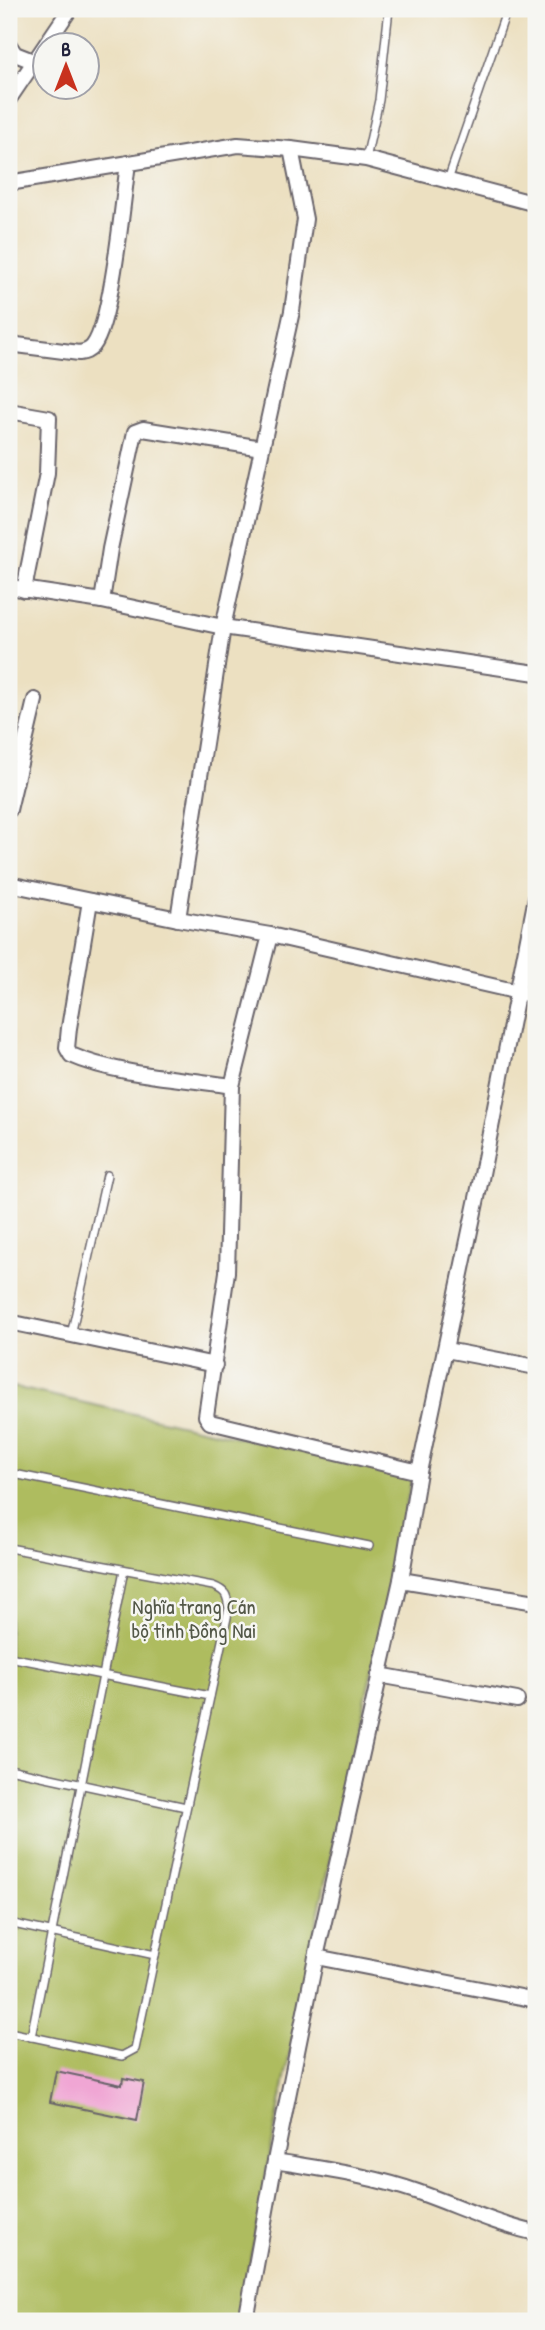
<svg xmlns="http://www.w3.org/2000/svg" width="545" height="2330" font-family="'Patrick Hand',sans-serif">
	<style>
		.green { fill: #aebc5f; stroke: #686f4d; stroke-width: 2 }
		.building { fill: #f0a6d4 }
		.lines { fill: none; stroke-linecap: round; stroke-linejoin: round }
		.service-casing { stroke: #69646a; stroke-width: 10 }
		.minor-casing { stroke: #69646a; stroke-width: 18 }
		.service { stroke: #fff; stroke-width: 7 }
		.minor { stroke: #fff; stroke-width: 14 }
		.labels { text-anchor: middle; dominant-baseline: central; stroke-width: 5; stroke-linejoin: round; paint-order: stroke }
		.park-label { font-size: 21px; fill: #535848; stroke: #f6f6f2 }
	</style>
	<rect width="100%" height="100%" fill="#f6f6f2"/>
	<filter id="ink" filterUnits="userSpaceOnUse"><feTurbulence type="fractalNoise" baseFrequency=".0143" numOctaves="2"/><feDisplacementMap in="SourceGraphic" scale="14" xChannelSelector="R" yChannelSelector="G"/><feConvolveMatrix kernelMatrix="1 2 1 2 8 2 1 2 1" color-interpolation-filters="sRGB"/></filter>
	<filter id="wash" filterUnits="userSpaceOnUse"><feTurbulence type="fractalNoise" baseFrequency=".00686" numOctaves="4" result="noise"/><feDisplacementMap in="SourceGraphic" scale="28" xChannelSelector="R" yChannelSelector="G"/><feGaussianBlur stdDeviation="1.57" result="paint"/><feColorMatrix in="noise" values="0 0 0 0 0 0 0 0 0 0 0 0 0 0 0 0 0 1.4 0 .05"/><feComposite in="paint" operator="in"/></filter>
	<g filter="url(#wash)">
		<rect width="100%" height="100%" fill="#ece0c1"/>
		<!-- green -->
		<path class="green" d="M9,1386L412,1476C388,1605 358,1732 330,1859C297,2013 267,2167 239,2321H9Z"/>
		<g id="blocks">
			<!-- building -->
			<polygon class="building" points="56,2071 122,2085 123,2078 144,2082 137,2120 50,2102"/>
		</g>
	</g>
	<g filter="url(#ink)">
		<use href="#blocks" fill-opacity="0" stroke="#69646a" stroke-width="2"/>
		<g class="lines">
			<!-- service casing -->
			<g class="service-casing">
				<g id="service">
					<polyline points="366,159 379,100 389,9"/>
					<polyline points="448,180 507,9"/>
					<polyline points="71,1335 107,1175"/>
					<polyline points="9,1473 369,1546"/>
					<path d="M9,1548L213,1586C226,1591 227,1595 229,1608L135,2049L122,2056L9,2032"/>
					<polyline points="9,1657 210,1696"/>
					<polyline points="9,1769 186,1807"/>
					<polyline points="9,1923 155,1955"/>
					<polyline points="31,2037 124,1570"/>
				</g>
			</g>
			<!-- minor casing -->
			<g class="minor-casing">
				<g id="minor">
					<polyline points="9,45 15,54 33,61"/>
					<polyline points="9,99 70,9"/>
					<polyline points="9,183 238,145 291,149 366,159 536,204"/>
					<path d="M9,344L79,353C85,352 89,351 93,346C112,322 123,200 128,163"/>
					<polyline points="9,411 49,418 47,473 24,590"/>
					<polyline points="9,587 102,601 223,627 536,673"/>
					<polyline points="102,601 110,549 135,432 143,429 262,448"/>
					<polyline points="9,810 35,700"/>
					<polyline points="9,884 178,919 270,935 536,996"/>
					<path d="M90,901L69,1028L67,1048L71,1055C116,1075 182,1078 232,1086"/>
					<polyline points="178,919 223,627 292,311 305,219 291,149"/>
					<polyline points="270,935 232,1086 227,1272 206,1416 210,1422 419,1472"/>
					<polyline points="9,1322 215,1365"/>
					<polyline points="446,1350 536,1367"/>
					<polyline points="401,1580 536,1602"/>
					<polyline points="379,1675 517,1700"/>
					<polyline points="316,1957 536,2000"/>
					<path d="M275,2161C322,2169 373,2176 418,2192C458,2206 495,2224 536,2233"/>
					<polyline points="246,2321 275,2161 316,1957 401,1580 419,1472 481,1179 536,897"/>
				</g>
			</g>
			<!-- service -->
			<use href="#service" class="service"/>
			<!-- minor -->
			<use href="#minor" class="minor"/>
		</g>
	</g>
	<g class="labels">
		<!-- park labels -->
		<g class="park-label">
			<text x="194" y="1606">Nghĩa trang Cán<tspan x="194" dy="24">bộ tỉnh Đồng Nai</tspan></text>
		</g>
	</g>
	<!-- margin -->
	<rect width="545" height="2330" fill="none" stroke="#f6f6f2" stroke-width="35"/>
	<!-- north arrow -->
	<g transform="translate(66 66)"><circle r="33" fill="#f6f6f2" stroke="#a1a1a9" stroke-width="2"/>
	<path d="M0-5L12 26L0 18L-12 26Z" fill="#c8321e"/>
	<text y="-10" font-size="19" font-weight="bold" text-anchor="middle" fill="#22223b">B</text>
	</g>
</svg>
